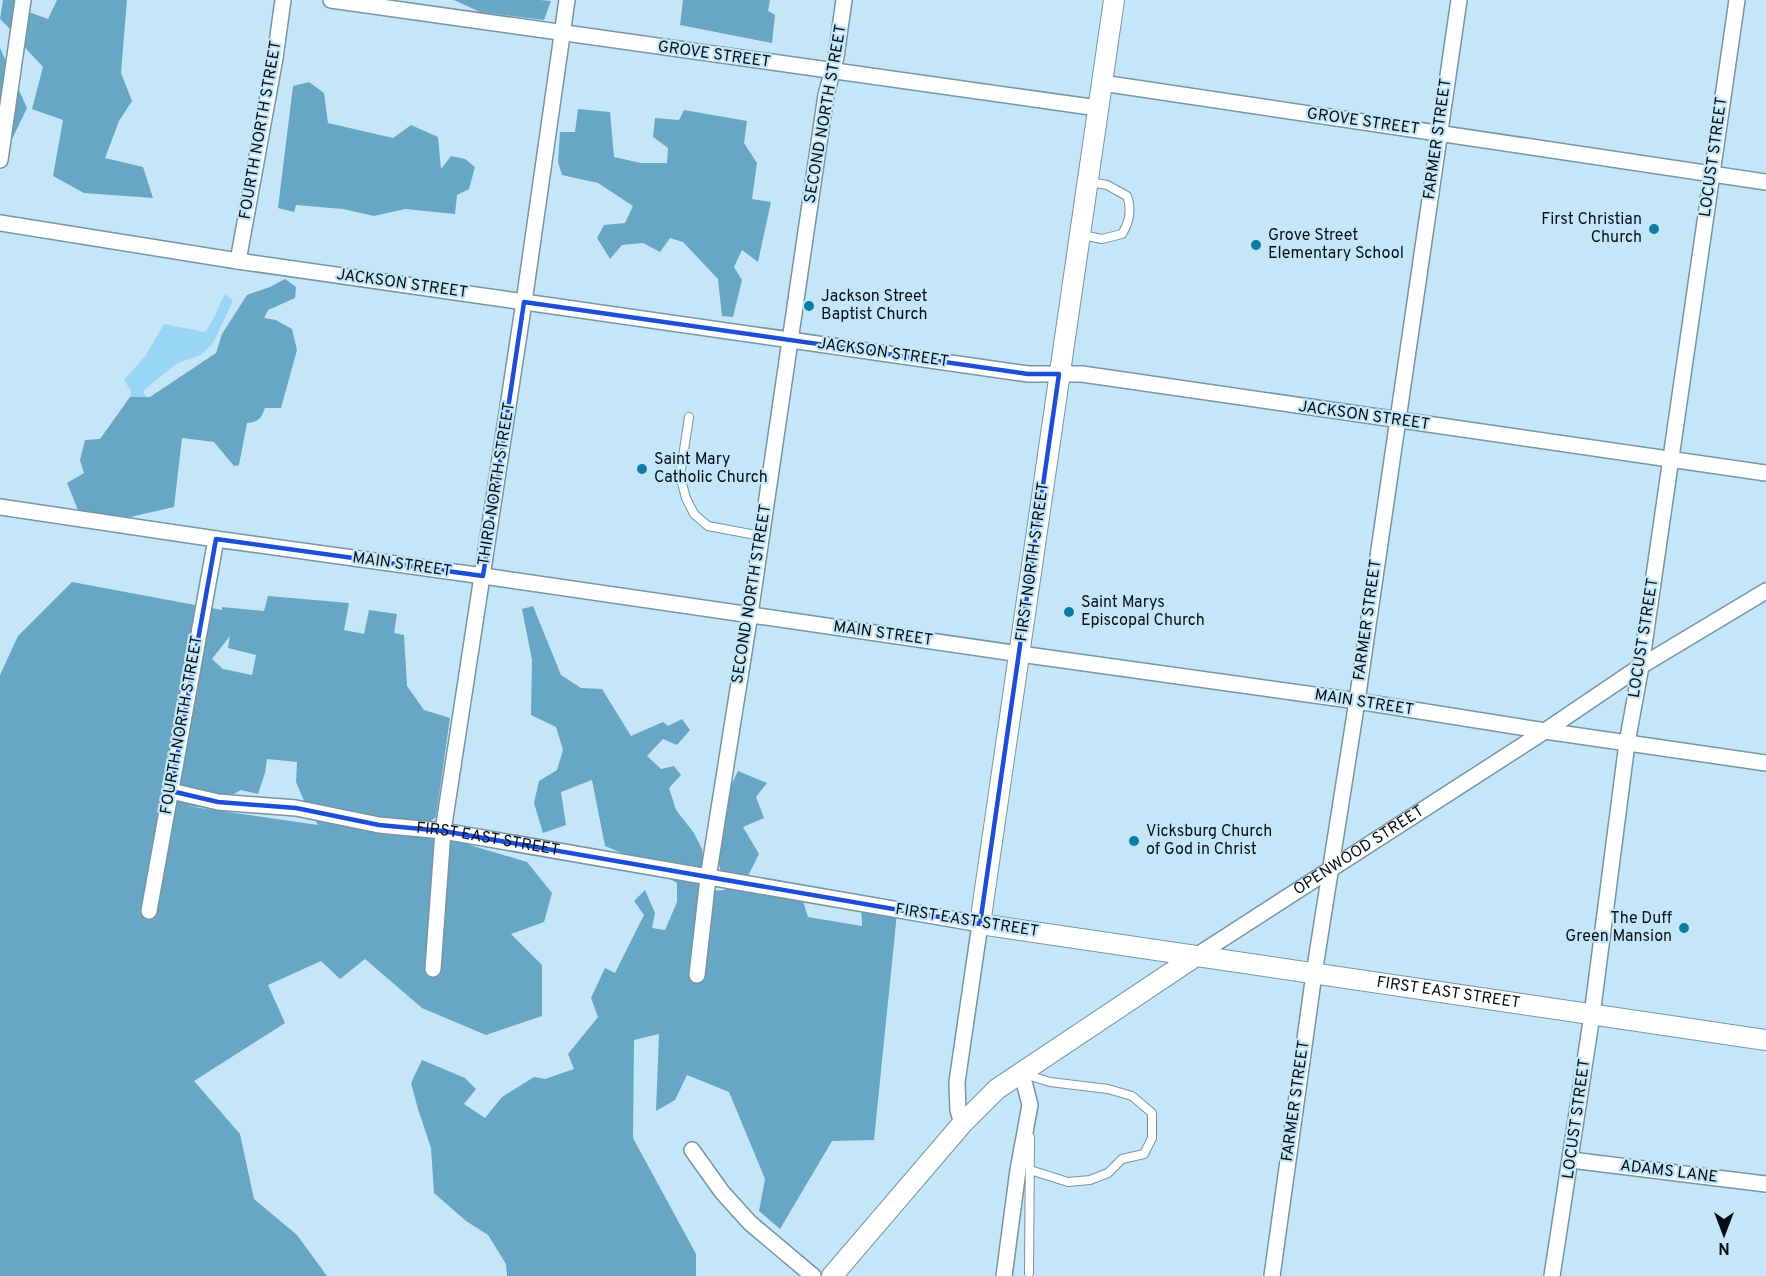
<svg xmlns="http://www.w3.org/2000/svg" width="1766" height="1276" font-family="Overpass,sans-serif">
	<style>
		.green { fill: #99d6f5 }
		.forest { fill: #67a6c5; fill-rule: evenodd }
		.lines { fill: none; stroke-linecap: round; stroke-linejoin: round }
		.service-casing { stroke: #7695a5; stroke-width: 10 }
		.minor-casing { stroke: #7695a5; stroke-width: 18 }
		.tertiary-casing { stroke: #7695a5; stroke-width: 22 }
		.service { stroke: #fff; stroke-width: 8 }
		.minor { stroke: #fff; stroke-width: 15 }
		.tertiary { stroke: #fff; stroke-width: 20 }
		.marked { fill: none; stroke: #1d4ed8; stroke-width: 4.5; stroke-linejoin: round }
		.poi-dot { fill: #0b7ca4; stroke: #c5e6f8; stroke-width: 2 }
		.labels { text-anchor: middle; dominant-baseline: central; stroke-width: 4.5; stroke-linejoin: round; paint-order: stroke }
		.street-label { font-size: 16px; fill: #051015; stroke: #c5e6f8 }
		.poi-label { font-size: 16px; fill: #051015; stroke: #c5e6f8; text-anchor: start }
	</style>
	<rect width="100%" height="100%" fill="#c5e6f8"/>
	<!-- green -->
	<path class="green" d="M225,294L233,301L212,345L200,355L176,364L143,391L146,397H130L131,391L124,380L146,355L164,324L205,332C214,321 218,306 225,294Z"/>
	<!-- forest -->
	<g class="forest">
		<polygon points="3,0 25,0 10,29 0,19"/>
		<polygon points="57,0 127,0 121,73 132,101 119,121 105,158 143,167 153,198 84,193 53,176 63,120 32,109 43,67 19,41 29,12 48,19"/>
		<polygon points="454,0 540,0 551,1 544,20 480,12"/>
		<polygon points="683,0 770,0 768,11 775,15 772,43 680,25"/>
		<polygon points="0,48 27,108 0,164"/>
		<polygon points="309,82 324,93 328,123 393,138 411,125 438,137 441,169 451,156 465,159 475,167 469,189 457,195 455,214 405,209 374,216 343,209 296,205 294,212 278,208 293,86"/>
		<polygon points="578,109 610,112 614,157 641,163 667,163 668,148 653,137 655,118 679,120 684,110 747,121 744,143 757,163 752,199 771,202 758,262 742,250 734,267 742,280 733,317 722,316 718,279 683,242 670,238 660,252 643,243 622,245 610,259 597,238 604,225 625,223 633,206 598,183 562,175 558,162 560,132 575,132"/>
		<path d="M285,279L296,287L295,298L268,310L264,318L276,320L292,329L297,350L281,408H265C261,419 258,422 247,423L239,465L234,466L214,442L182,438L174,507L117,520L80,515L67,483L84,473L80,460L85,440L100,439L130,397H150L216,353L222,334L247,295L270,287Z"/>
		<path d="M72,582L222,610V607L264,611L268,596L349,603L344,630L364,634L369,610L397,614L394,633L404,635L407,686L424,710L450,718L436,817L422,828L308,810L296,782L297,762L267,759L265,773L258,794L241,790L208,808L187,806L318,825L311,812L423,831L527,862L552,893L544,922L511,934L542,965V1016L486,1035L422,1008L365,959L340,979L321,961L268,985L285,1023L194,1081L240,1134L254,1199L297,1235L327,1276H0V675L18,636ZM230,636L228,648L256,655L252,675L223,669L212,659Z"/>
		<polygon points="533,606 561,675 581,688 602,689 631,736 663,722 668,726 682,719 690,730 677,745 663,739 647,756 661,769 674,766 681,775 669,788 676,810 694,833 702,849 707,891 725,890 713,838 718,812 738,771 767,783 756,797 764,818 743,827 759,854 748,876 755,894 787,882 801,895 808,917 862,926 861,904 897,913 874,1140 832,1141 780,1229 759,1211 765,1179 729,1092 687,1075 675,1100 656,1111 659,1034 634,1040 633,1138 696,1254 696,1276 507,1276 506,1264 488,1235 466,1221 434,1193 431,1148 418,1109 411,1083 422,1060 465,1078 476,1089 464,1104 485,1118 502,1097 534,1077 545,1079 574,1069 568,1054 598,1017 591,998 605,968 615,973 644,915 634,901 645,890 655,913 652,928 665,930 677,902 677,883 631,857 605,846 592,780 561,792 566,825 543,833 534,803 539,781 557,770 563,750 556,727 531,715 532,660 522,609"/>
	</g>
	<g class="lines">
		<!-- service casing -->
		<g class="service-casing">
			<g id="service">
				<path d="M1082,235L1102,239L1122,234C1129,223 1132,209 1127,196L1107,185L1089,182"/>
				<polyline points="689,417 680,476 686,498 694,514 708,526 761,536"/>
				<polyline points="1024,1074 1050,1082 1108,1089 1132,1096 1152,1113 1152,1138 1144,1154 1122,1159 1108,1173 1090,1180 1068,1182 1030,1170"/>
				<polyline points="1029,1273 1030,1137"/>
			</g>
		</g>
		<!-- minor casing -->
		<g class="minor-casing">
			<g id="minor">
				<polyline points="331,0 1098,108"/>
				<polyline points="1102,83 1766,182"/>
				<polyline points="0,160 23,0"/>
				<polyline points="0,223 238,261 1028,374 1082,374 1766,473"/>
				<polyline points="238,261 275,58 283,0"/>
				<polyline points="0,507 216,539 483,576 1020,654 1357,701 1545,731 1766,763"/>
				<path id="s1" d="M171,791L218,802L296,808L379,825L443,831L980,924L957,1082L958,1110L962,1124"/>
				<polyline points="149,911 216,539"/>
				<path id="s2" d="M1196,956L1545,731L1641,666L1766,591"/>
				<polyline points="433,969 443,831 524,302 567,0"/>
				<polyline points="697,975 708,878 750,614 826,95 836,57 844,0"/>
				<polyline points="692,1150 722,1192 750,1223 813,1276"/>
				<polyline points="1571,1160 1766,1184"/>
				<polyline points="1004,1276 1018,1170 1030,1105 1022,1074"/>
				<polyline points="1272,1276 1314,974 1357,701 1459,0"/>
				<polyline points="1552,1276 1592,1015 1627,743 1641,666 1737,0"/>
			</g>
		</g>
		<!-- tertiary casing -->
		<g class="tertiary-casing">
			<g id="tertiary">
				<path id="s3" d="M1114,0L980,924L1766,1040"/>
				<polyline points="832,1276 962,1124 997,1089 1196,956"/>
			</g>
		</g>
		<!-- service -->
		<use href="#service" class="service"/>
		<!-- minor -->
		<use href="#minor" class="minor"/>
		<!-- tertiary -->
		<use href="#tertiary" class="tertiary"/>
	</g>
	<!-- marked area -->
	<path class="marked" d="M524,302L1028,374H1059L980,924L443,831L379,825L296,808L218,802L171,791L216,539L483,576Z"/>
	<!-- markers -->
	<g class="poi-dot">
		<circle cx="1654" cy="229" r="6"/>
		<circle cx="1256" cy="245" r="6"/>
		<circle cx="809" cy="306" r="6"/>
		<circle cx="642" cy="469" r="6"/>
		<circle cx="1069" cy="612" r="6"/>
		<circle cx="1134" cy="841" r="6"/>
		<circle cx="1684" cy="928" r="6"/>
	</g>
	<g class="labels">
		<!-- street labels -->
		<g class="street-label">
			<text transform="translate(714 55) rotate(8)">GROVE STREET</text>
			<text transform="translate(826 114) rotate(-80)">SECOND NORTH STREET</text>
			<text transform="translate(1363 122) rotate(8)">GROVE STREET</text>
			<text transform="translate(261 130) rotate(-80)">FOURTH NORTH STREET</text>
			<text transform="translate(1438 139) rotate(-82)">FARMER STREET</text>
			<text transform="translate(1714 157) rotate(-82)">LOCUST STREET</text>
			<text transform="translate(402 284) rotate(8)">JACKSON STREET</text>
			<text transform="translate(883 353) rotate(8)">JACKSON STREET</text>
			<text transform="translate(1364 416) rotate(8)">JACKSON STREET</text>
			<text transform="translate(497 484) rotate(-81)">THIRD NORTH STREET</text>
			<text transform="translate(1033 562) rotate(-82)">FIRST NORTH STREET</text>
			<text transform="translate(402 565) rotate(8)">MAIN STREET</text>
			<text transform="translate(752 594) rotate(-81)">SECOND NORTH STREET</text>
			<text transform="translate(1368 620) rotate(-82)">FARMER STREET</text>
			<text transform="translate(883 634) rotate(8)">MAIN STREET</text>
			<text transform="translate(1644 638) rotate(-81)">LOCUST STREET</text>
			<text transform="translate(1364 703) rotate(9)">MAIN STREET</text>
			<text transform="translate(182 725) rotate(-80)">FOURTH NORTH STREET</text>
			<text stroke="none"><textPath href="#s1" startOffset="321">FIRST EAST STREET</textPath></text>
			<text stroke="none"><textPath href="#s2" startOffset="194">OPENWOOD STREET</textPath></text>
			<text transform="translate(967 921) rotate(9)">FIRST EAST STREET</text>
			<text stroke="none"><textPath href="#s3" startOffset="1407">FIRST EAST STREET</textPath></text>
			<text transform="translate(1296 1101) rotate(-82)">FARMER STREET</text>
			<text transform="translate(1577 1119) rotate(-82)">LOCUST STREET</text>
			<text transform="translate(1669 1172) rotate(7)">ADAMS LANE</text>
		</g>
		<!-- poi labels -->
		<g class="poi-label">
			<text x="1642" y="220" text-anchor="end">First Christian<tspan x="1642" dy="18">Church</tspan></text>
			<text x="1268" y="236">Grove Street<tspan x="1268" dy="18">Elementary School</tspan></text>
			<text x="821" y="297">Jackson Street<tspan x="821" dy="18">Baptist Church</tspan></text>
			<text x="654" y="460">Saint Mary<tspan x="654" dy="18">Catholic Church</tspan></text>
			<text x="1081" y="603">Saint Marys<tspan x="1081" dy="18">Episcopal Church</tspan></text>
			<text x="1146" y="832">Vicksburg Church<tspan x="1146" dy="18">of God in Christ</tspan></text>
			<text x="1672" y="919" text-anchor="end">The Duff<tspan x="1672" dy="18">Green Mansion</tspan></text>
		</g>
	</g>
	<!-- north arrow -->
	<g transform="translate(1724 1234) rotate(180)" stroke="#c5e6f8" stroke-width="4.5" paint-order="stroke">
	<path d="M0-4.5L10 22L0 15L-10 22Z" fill="#051015"/>
	<text y="-9" font-size="16" font-weight="bold" text-anchor="middle" fill="#051015">N</text>
	</g>
</svg>
